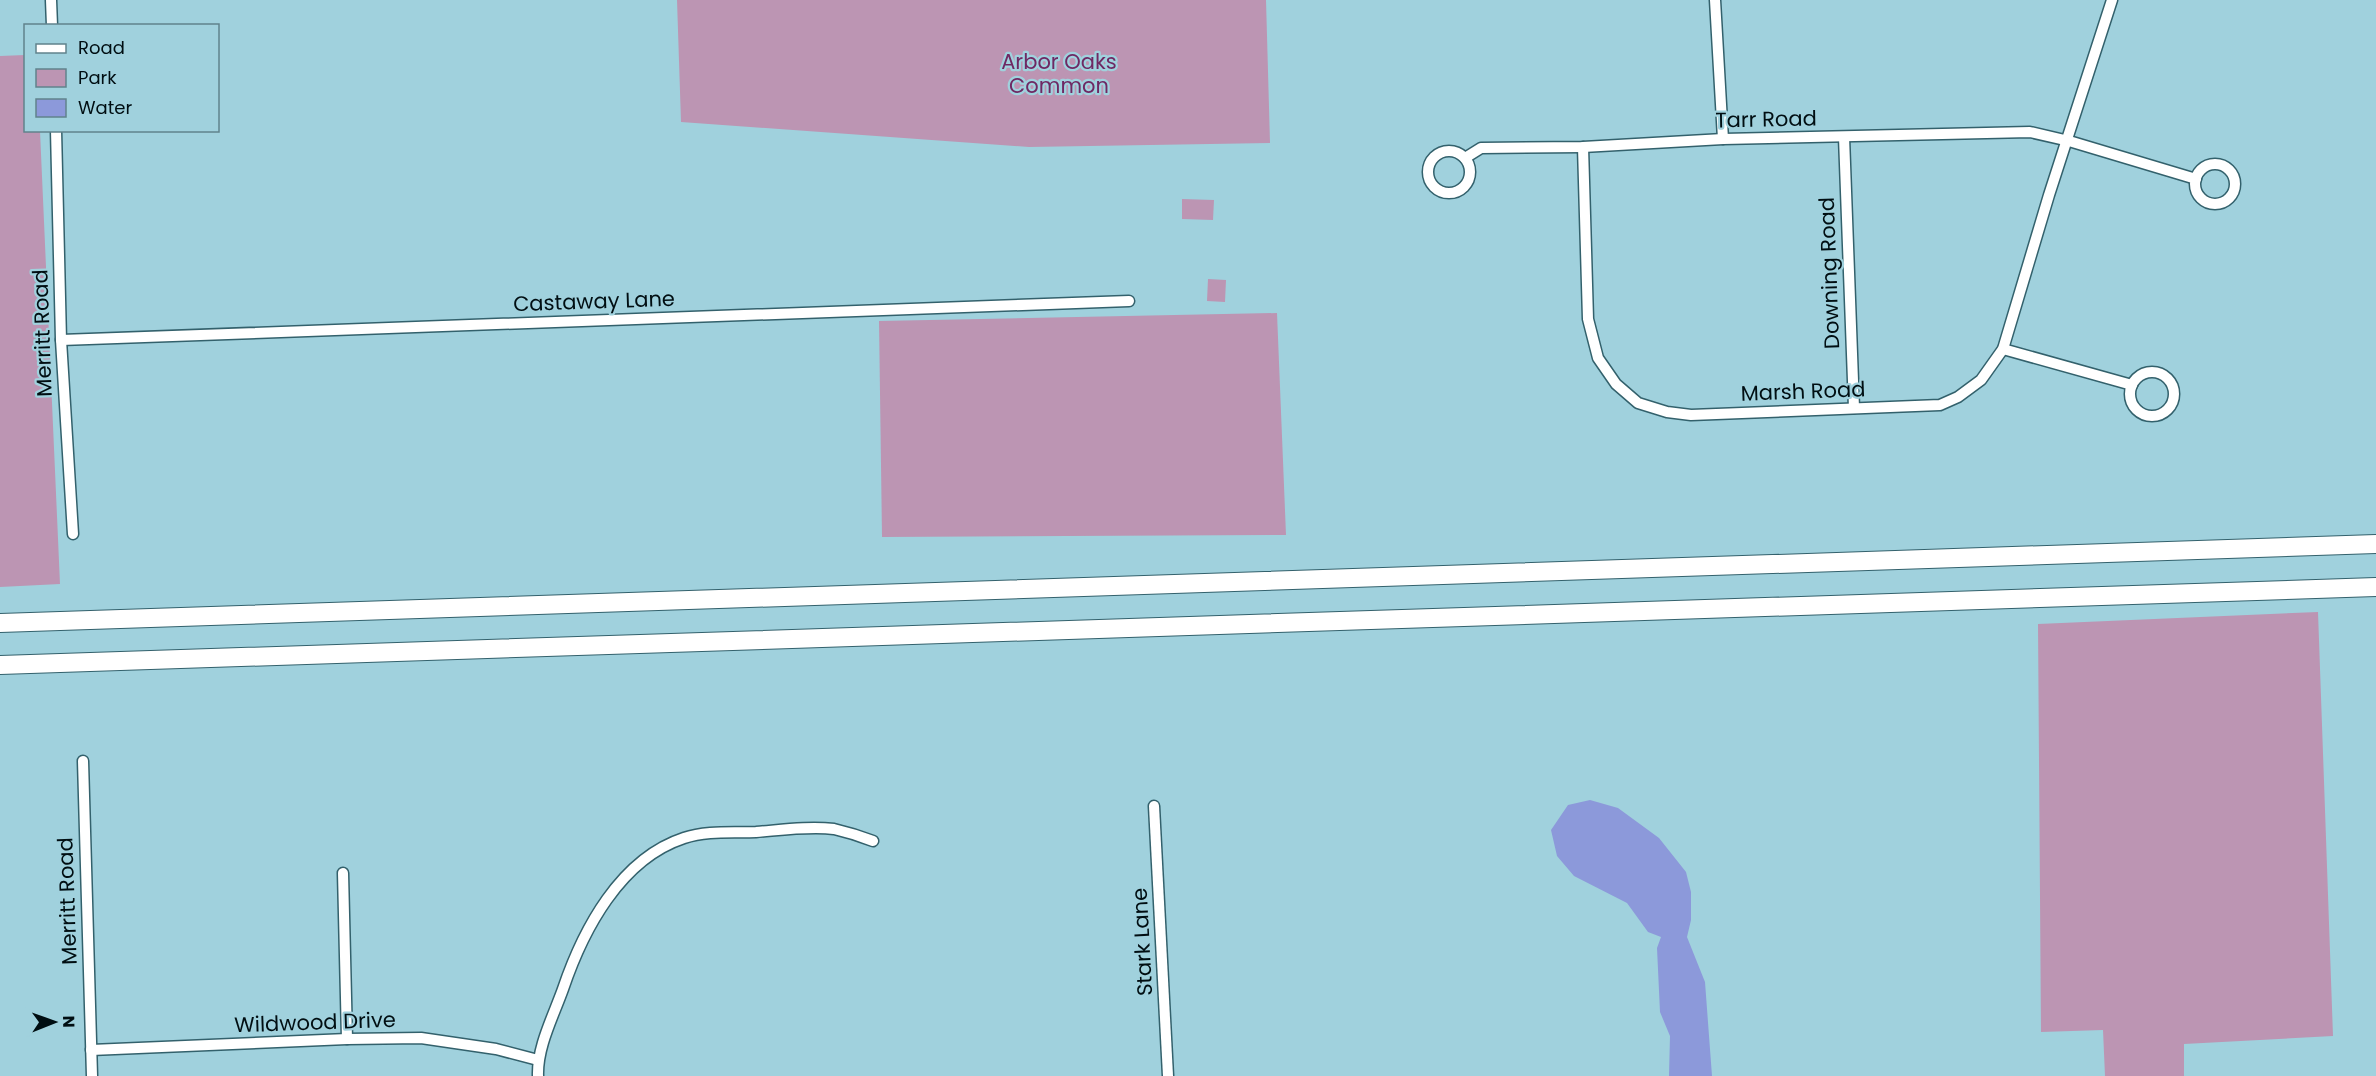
<svg xmlns="http://www.w3.org/2000/svg" width="2376" height="1076" font-family="Poppins,sans-serif">
	<style>
		.green { fill: #bc95b3 }
		.water { fill: #8c99da }
		.lines { fill: none; stroke-linecap: round; stroke-linejoin: round }
		.minor-casing { stroke: #33616c; stroke-width: 13 }
		.motorway-casing { stroke: #33616c; stroke-width: 20 }
		.minor { stroke: #fff; stroke-width: 10 }
		.motorway { stroke: #fff; stroke-width: 18 }
		.labels { text-anchor: middle; dominant-baseline: central; stroke-width: 4.5; stroke-linejoin: round; paint-order: stroke }
		.park-label { font-size: 21px; fill: #6f2863; stroke: #a0d1dd }
		.street-label { font-size: 21px; fill: #000e12; stroke: #a0d1dd }
	</style>
	<rect width="100%" height="100%" fill="#a0d1dd"/>
	<!-- green -->
	<g class="green">
		<polygon points="677,0 1266,0 1270,143 1029,147 681,122"/>
		<polygon points="25,55 26,130 40,131 60,584 0,587 0,56"/>
		<polygon points="1182,199 1214,200 1213,220 1182,219"/>
		<polygon points="1208,279 1226,280 1225,302 1207,301"/>
		<polygon points="1277,313 1286,535 882,537 879,321"/>
		<polygon points="2318,612 2333,1036 2184,1044 2184,1076 2105,1076 2103,1030 2041,1032 2038,624"/>
	</g>
	<!-- water -->
	<polygon class="water" points="1590,800 1618,808 1659,838 1686,872 1691,892 1691,920 1687,937 1705,982 1712,1076 1669,1076 1670,1036 1660,1012 1657,948 1661,937 1648,932 1627,903 1574,876 1557,856 1551,830 1568,805"/>
	<g class="lines">
		<!-- minor casing -->
		<g class="minor-casing">
			<g id="minor">
				<polyline points="51,0 52,26"/>
				<polyline points="1715,0 1723,139"/>
				<polyline points="56,130 61,340 73,534"/>
				<polyline points="1844,137 1854,408"/>
				<polyline points="1583,147 1588,319 1598,358 1616,384 1638,403 1667,412 1691,415 1940,405 1958,397 1981,380 2003,349 2049,195 2112,0"/>
				<circle cx="1449" cy="172" r="21"/>
				<polyline points="1465,158 1481,148 1583,147 1723,139 2030,132 2069,141 2196,179"/>
				<circle cx="2215" cy="184" r="20"/>
				<polyline points="61,340 1129,301"/>
				<polyline points="2003,349 2132,385"/>
				<circle cx="2152" cy="394" r="22"/>
				<polyline points="83,761 92,1076"/>
				<polyline points="1154,806 1168,1076"/>
				<polyline points="343,873 347,1039"/>
				<polyline points="91,1050 347,1039 421,1038 496,1049 538,1060"/>
				<path d="M538,1076C537,1047 553,1017 563,989C583,930 620,859 684,838C707,830 733,833 756,832C781,830 809,826 834,829C847,832 860,836 873,841"/>
			</g>
		</g>
		<!-- motorway casing -->
		<g class="motorway-casing">
			<g id="motorway">
				<polyline points="0,623 2376,544"/>
				<polyline points="0,665 2376,587"/>
			</g>
		</g>
		<!-- minor -->
		<use href="#minor" class="minor"/>
		<!-- motorway -->
		<use href="#motorway" class="motorway"/>
	</g>
	<g class="labels">
		<!-- park labels -->
		<g class="park-label">
			<text x="1059" y="61">Arbor Oaks<tspan x="1059" dy="24">Common</tspan></text>
		</g>
		<!-- street labels -->
		<g class="street-label">
			<text transform="translate(1766 119) rotate(-1)">Tarr Road</text>
			<text transform="translate(1829 273) rotate(-92)">Downing Road</text>
			<text transform="translate(594 301) rotate(-2)">Castaway Lane</text>
			<text transform="translate(42 333) rotate(-92)">Merritt Road</text>
			<text transform="translate(1803 391) rotate(-2)">Marsh Road</text>
			<text transform="translate(67 901) rotate(-92)">Merritt Road</text>
			<text transform="translate(1142 942) rotate(-93)">Stark Lane</text>
			<text transform="translate(315 1022) rotate(-2)">Wildwood Drive</text>
		</g>
	</g>
	<!-- legend -->
	<rect x="24" y="24" width="195" height="108" fill="#a0d1dd" stroke="#60838c" stroke-width="1.5"/>
	<rect x="36" y="44" width="30" height="9" fill="#ffffff" stroke="#60838c" stroke-width="1.5"/>
	<text x="78" y="54" font-size="18" fill="#000e12">Road</text>
	<rect x="36" y="69" width="30" height="18" fill="#bc95b3" stroke="#60838c" stroke-width="1.5"/>
	<text x="78" y="84" font-size="18" fill="#000e12">Park</text>
	<rect x="36" y="99" width="30" height="18" fill="#8c99da" stroke="#60838c" stroke-width="1.5"/>
	<text x="78" y="114" font-size="18" fill="#000e12">Water</text>
	<!-- north arrow -->
	<g transform="translate(54 1022) rotate(89)" stroke="#a0d1dd" stroke-width="4.5" paint-order="stroke">
	<path d="M0-4.5L10 22L0 15L-10 22Z" fill="#000e12"/>
	<text y="-9" font-size="16" font-weight="bold" text-anchor="middle" fill="#000e12">N</text>
	</g>
</svg>
